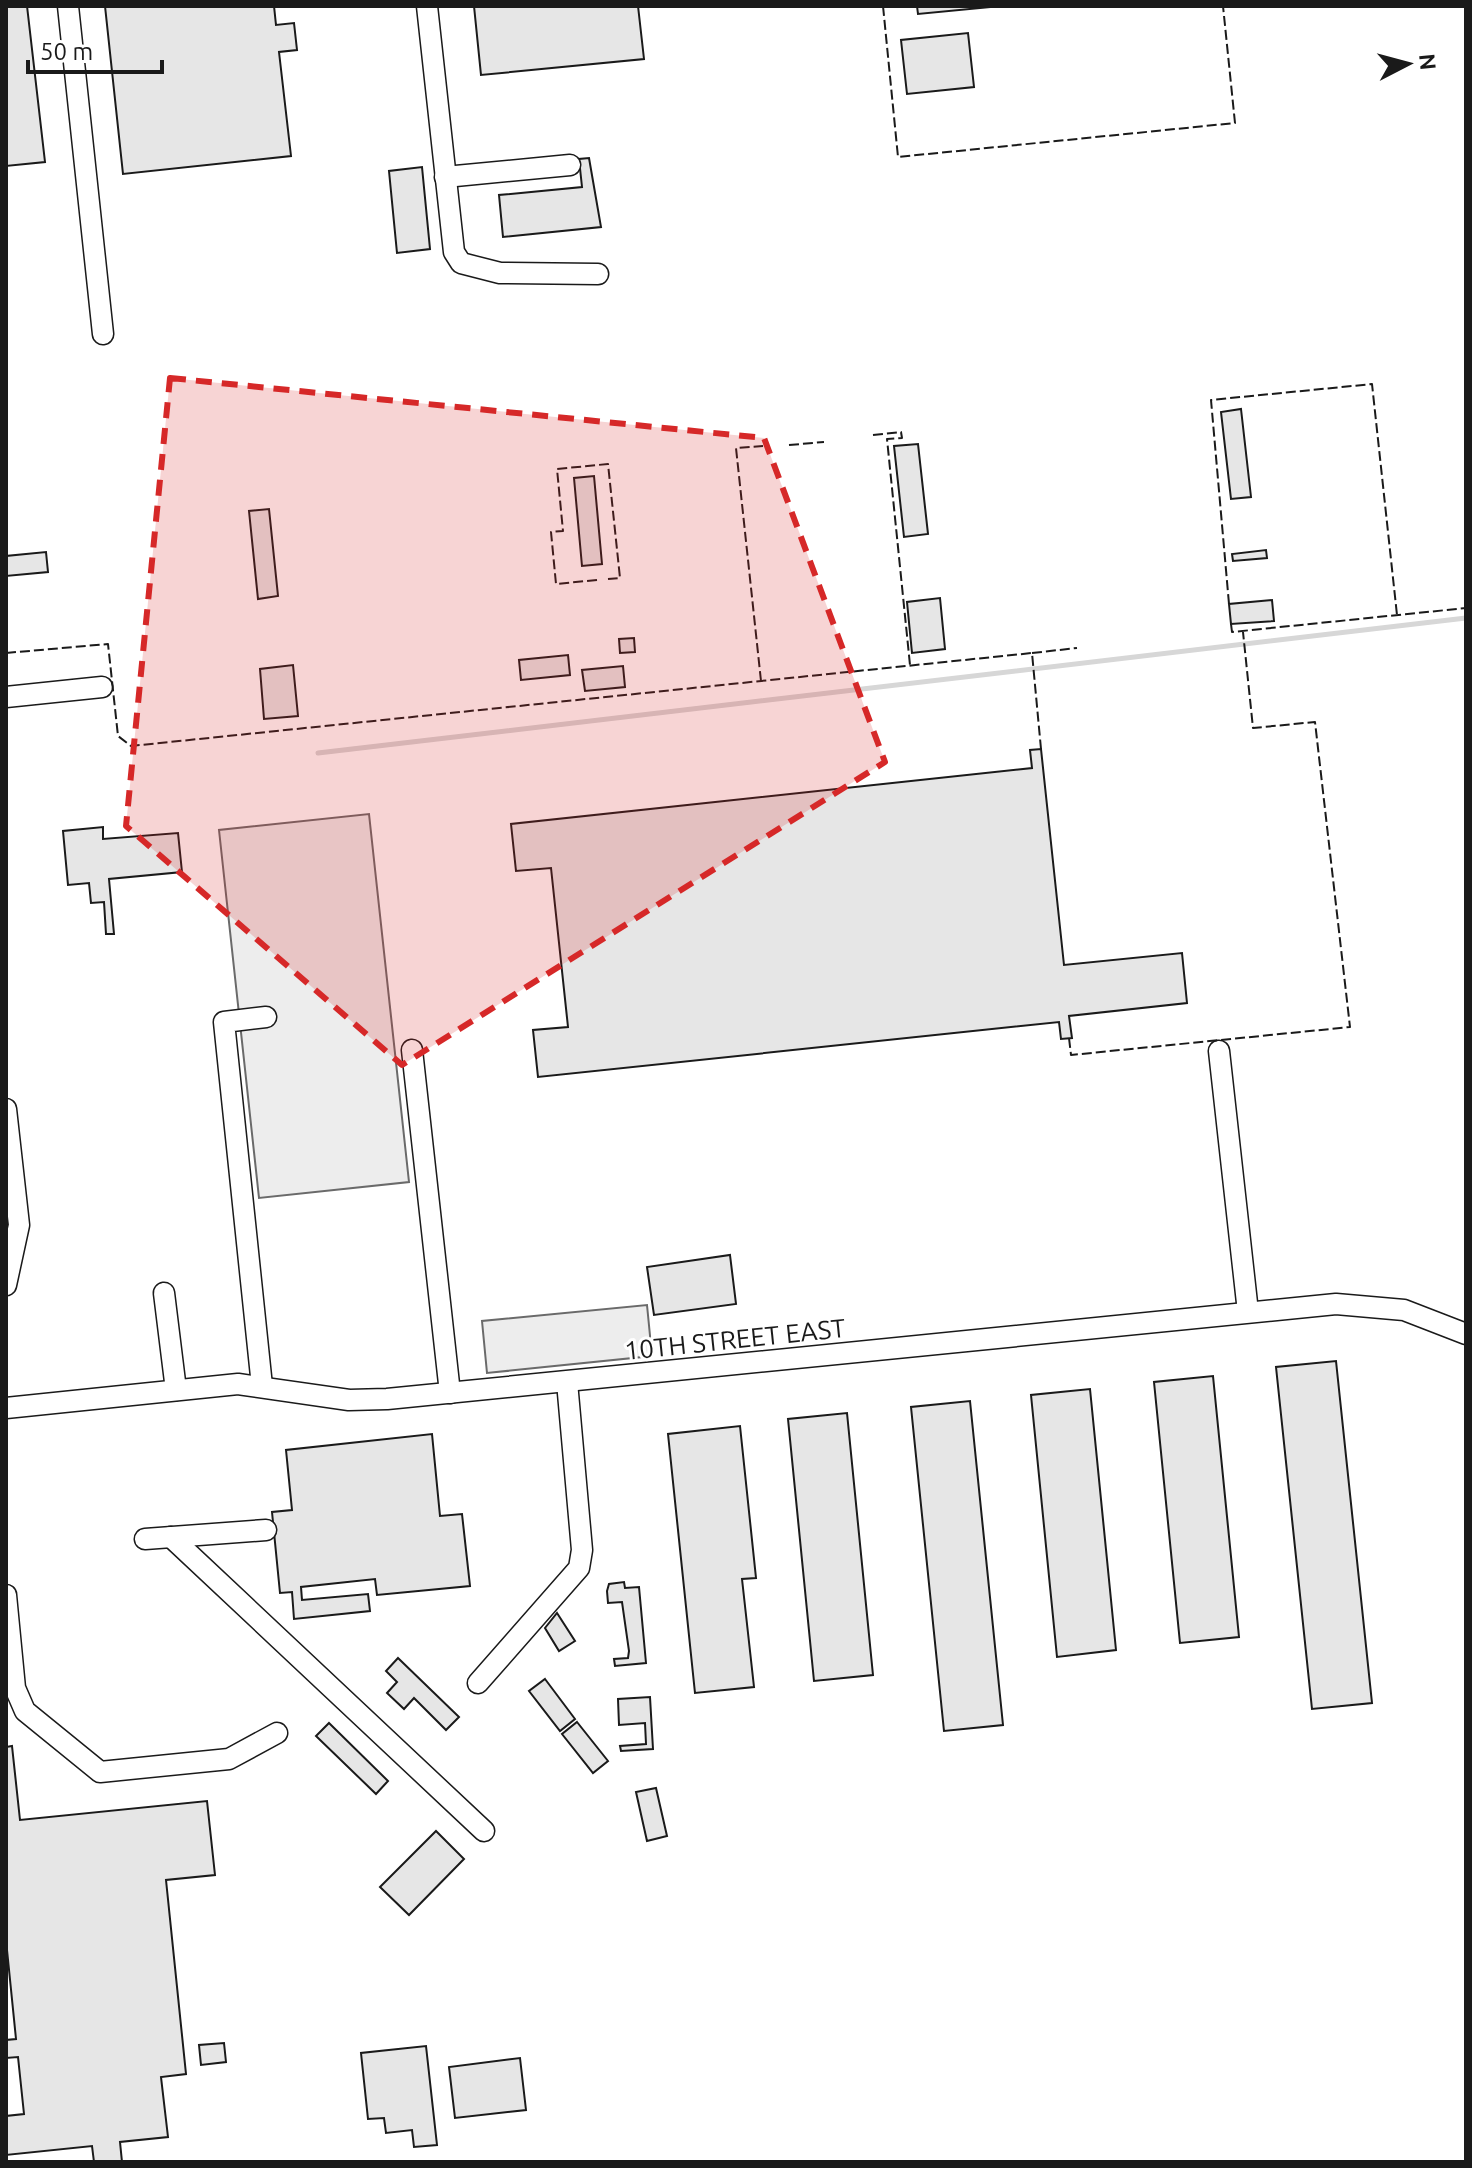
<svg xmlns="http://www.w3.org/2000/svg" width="1472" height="2168" font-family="Ubuntu,sans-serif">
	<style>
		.built { fill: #ededed; stroke: #6a6a6a; stroke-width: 2 }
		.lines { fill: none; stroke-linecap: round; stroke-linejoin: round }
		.stream { stroke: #d7d7d7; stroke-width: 5 }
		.building { fill: #e6e6e6; stroke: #1a1a1a; stroke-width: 2 }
		.minor-casing { stroke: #1a1a1a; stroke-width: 23 }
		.minor { stroke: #fff; stroke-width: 20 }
		.fence { stroke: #1a1a1a; stroke-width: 2; stroke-dasharray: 10 4; stroke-linecap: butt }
		.marked { fill: #d62828; fill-opacity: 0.2; stroke: #d62828; stroke-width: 6; stroke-dasharray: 16 10; stroke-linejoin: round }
		.labels { text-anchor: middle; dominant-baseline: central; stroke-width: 6; stroke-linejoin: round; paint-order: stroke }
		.street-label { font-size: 26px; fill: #1a1a1a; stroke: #fff }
	</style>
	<rect width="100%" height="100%" fill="#fff"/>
	<!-- built -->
	<g class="built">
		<polygon points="369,814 409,1182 259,1198 219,830"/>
		<polygon points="647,1305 652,1356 487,1373 482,1321"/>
	</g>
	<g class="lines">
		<!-- stream -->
		<polyline class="stream" points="318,753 1466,618"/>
	</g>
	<!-- building -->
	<g class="building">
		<polygon points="6,6 27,6 45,162 6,166"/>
		<polygon points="105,6 274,6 276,25 294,23 297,50 279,52 291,156 123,174"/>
		<polygon points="474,6 638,6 644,59 481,75"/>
		<polygon points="917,6 1001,6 918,14"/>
		<polygon points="968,33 974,87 907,94 901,40"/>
		<polygon points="589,158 601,227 503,237 499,195 582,187 579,159"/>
		<polygon points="422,167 430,249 397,253 389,171"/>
		<polygon points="1241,409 1251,497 1231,499 1221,412"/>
		<polygon points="918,444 928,534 904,537 894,446"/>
		<polygon points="594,476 602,564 582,566 574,478"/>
		<polygon points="269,509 278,596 258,599 249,511"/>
		<polygon points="1266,550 1267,558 1233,561 1232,554"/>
		<polygon points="46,552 48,572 6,576 6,556"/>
		<polygon points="940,598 945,649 912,653 907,602"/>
		<polygon points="1272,600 1274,621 1231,624 1229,604"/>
		<polygon points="634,638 635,652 620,653 619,639"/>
		<polygon points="568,655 570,675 521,680 519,660"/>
		<polygon points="293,665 298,716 264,719 260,669"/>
		<polygon points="623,666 625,687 585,691 582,670"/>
		<polygon points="1041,749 1064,965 1182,953 1187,1003 1069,1016 1072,1038 1061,1039 1059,1022 538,1077 533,1030 568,1027 551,868 516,871 511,824 1032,768 1030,750"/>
		<polygon points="103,827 103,839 178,833 182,872 109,879 114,934 106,934 104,902 91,903 89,883 68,885 63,831"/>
		<polygon points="730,1255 736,1304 654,1315 647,1267"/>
		<polygon points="1336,1361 1372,1703 1312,1709 1276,1367"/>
		<polygon points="1213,1376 1239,1637 1180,1643 1154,1382"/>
		<polygon points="1090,1389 1116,1650 1057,1657 1031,1395"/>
		<polygon points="970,1401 1003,1725 944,1731 911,1407"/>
		<polygon points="847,1413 873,1675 814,1681 788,1419"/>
		<polygon points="740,1426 756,1578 742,1579 754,1687 695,1693 668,1434"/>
		<polygon points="432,1434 440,1516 462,1514 470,1586 377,1595 375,1579 301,1587 302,1600 368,1594 370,1611 294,1619 292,1592 280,1593 272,1512 292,1510 286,1450"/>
		<polygon points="624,1582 625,1588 639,1587 646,1663 615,1666 614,1659 628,1658 629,1651 622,1602 608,1603 607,1591 609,1584"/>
		<polygon points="557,1613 575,1641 559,1651 545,1628"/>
		<polygon points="398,1658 459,1717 446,1730 414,1698 404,1709 387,1693 397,1682 386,1671"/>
		<polygon points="545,1679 575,1719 560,1731 529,1691"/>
		<polygon points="650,1697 653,1749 621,1751 620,1746 646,1744 645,1723 619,1725 618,1699"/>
		<polygon points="577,1722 608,1761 593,1773 562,1734"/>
		<polygon points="329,1723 388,1781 376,1794 316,1736"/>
		<polygon points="12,1746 20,1820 207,1801 215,1875 166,1880 186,2074 161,2077 168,2137 120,2142 122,2162 94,2162 92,2146 6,2155 6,2116 24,2114 18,2057 6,2058 6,2040 16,2039 6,1940 6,1747"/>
		<polygon points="656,1788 667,1836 647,1841 636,1792"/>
		<polygon points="436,1831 464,1859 409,1915 380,1887"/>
		<polygon points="224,2043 226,2062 201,2065 199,2045"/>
		<polygon points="426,2046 437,2145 414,2147 412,2130 386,2133 384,2118 368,2119 361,2053"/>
		<polygon points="520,2058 526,2110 455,2118 449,2067"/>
	</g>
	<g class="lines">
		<!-- minor casing -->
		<g class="minor-casing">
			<g id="minor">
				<polyline points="68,6 103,334"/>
				<polyline points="427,6 454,252 461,263 500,273 598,274"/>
				<polyline points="445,177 570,165"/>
				<polyline points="6,697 102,687"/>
				<polyline points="412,1050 450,1393"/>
				<polyline points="1219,1051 1248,1312"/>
				<polyline points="6,1109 19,1225 6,1285"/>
				<polyline points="164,1293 176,1390"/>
				<polyline points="262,1386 224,1022 266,1017"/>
				<polyline points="6,1408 238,1384 349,1400 387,1399 1336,1304 1404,1310 1466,1334"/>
				<polyline points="171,1537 484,1831"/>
				<polyline points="145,1539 266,1530"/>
				<polyline points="6,1595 15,1688 25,1711 100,1772 229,1759 277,1733"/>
				<polyline points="478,1683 579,1568 582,1550 567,1382"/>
			</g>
		</g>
		<!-- minor -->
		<use href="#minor" class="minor"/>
		<!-- fence -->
		<g class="fence">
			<polyline points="883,6 898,157 1235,123 1223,6"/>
			<polyline points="873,435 901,432 902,438 887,439 910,665"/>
			<polyline points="789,445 824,442"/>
			<polyline points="597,580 556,584 551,532 563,531 557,469 608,464 620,578 608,579"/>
			<polyline points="1229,604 1211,400 1372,384 1397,615"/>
			<polyline points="1231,624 1232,632 1466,608"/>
			<polyline points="6,653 108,644 118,736 131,746 1032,653 1041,749"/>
			<polyline points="1032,653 1077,648"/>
			<polyline points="761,681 736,448 763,446"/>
			<polyline points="1069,1038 1071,1055 1350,1027 1315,722 1253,728 1243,632"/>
		</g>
	</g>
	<!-- marked area -->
	<path class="marked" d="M170,378L764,438L885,762L402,1065L126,826Z"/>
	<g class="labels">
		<!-- street labels -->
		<g class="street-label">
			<text transform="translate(735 1339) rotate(-6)">10TH STREET EAST</text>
		</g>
	</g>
	<!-- border -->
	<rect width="1472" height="2168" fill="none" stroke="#1a1a1a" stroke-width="16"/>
	<!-- north arrow -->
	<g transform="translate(1408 64) rotate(84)" stroke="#ffffff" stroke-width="6" paint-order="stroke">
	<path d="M0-6L14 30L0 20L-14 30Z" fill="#1a1a1a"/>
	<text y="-12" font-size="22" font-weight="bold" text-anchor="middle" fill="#1a1a1a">N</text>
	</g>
	<!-- scale -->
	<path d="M28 60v12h134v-12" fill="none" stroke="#1a1a1a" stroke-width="4"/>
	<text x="40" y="60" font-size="24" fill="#1a1a1a" stroke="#ffffff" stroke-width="6" paint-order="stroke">50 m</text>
</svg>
